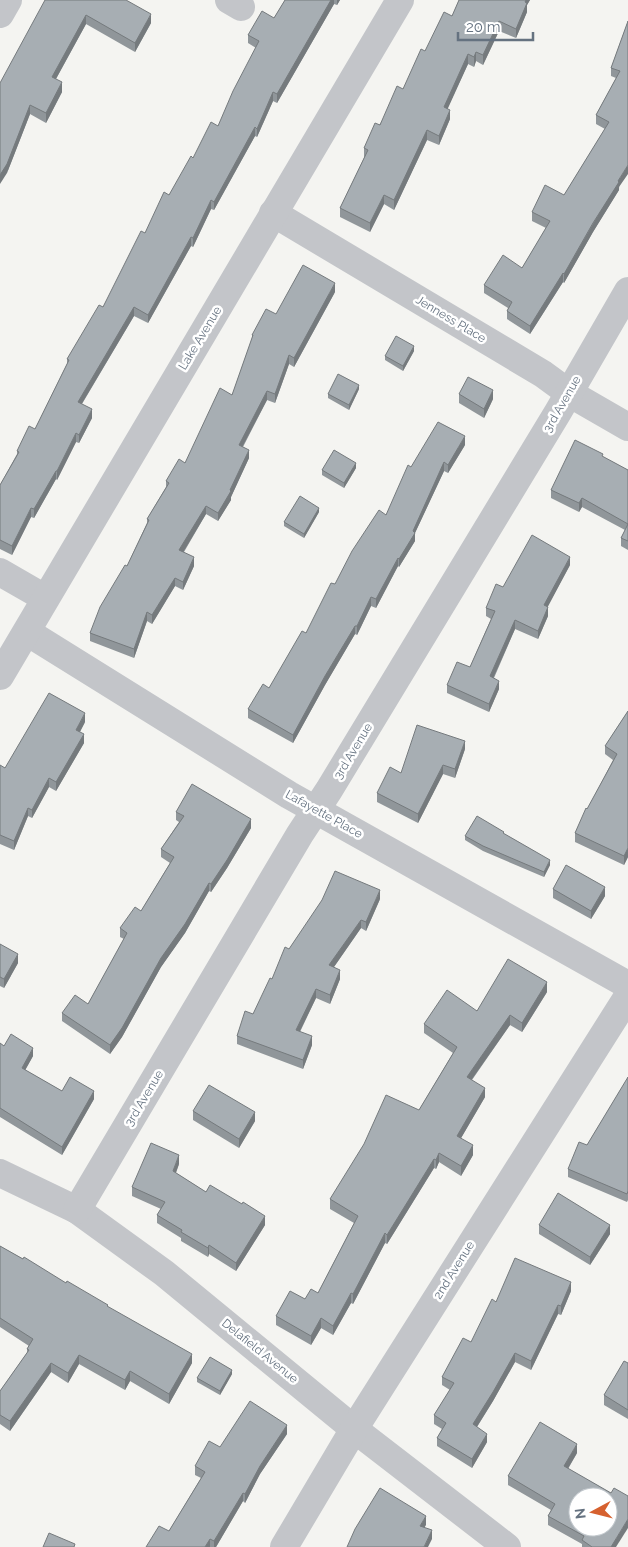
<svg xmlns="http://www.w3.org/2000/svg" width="628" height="1547" font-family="Raleway,sans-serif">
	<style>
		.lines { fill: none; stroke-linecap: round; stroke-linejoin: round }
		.minor { stroke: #c3c5c9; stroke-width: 28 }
		.wall { fill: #90969a }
		.shaded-wall { fill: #757a7d }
		.building { fill: #a7aeb3; stroke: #757a7d; fill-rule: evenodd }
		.labels { text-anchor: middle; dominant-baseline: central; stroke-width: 5; stroke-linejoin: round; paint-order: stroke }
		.street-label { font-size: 12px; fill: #657280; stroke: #fff }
	</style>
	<rect width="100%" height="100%" fill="#f4f4f1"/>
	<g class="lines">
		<!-- minor -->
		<g class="minor">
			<polyline points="229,0 241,7"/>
			<polyline points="0,14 8,0"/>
			<polyline points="273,213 543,374 569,393 628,427"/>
			<polyline points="0,572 45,598"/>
			<polyline points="27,632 289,795 628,985"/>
			<polyline points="0,676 400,0"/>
			<polyline points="0,1173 77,1210 164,1273 354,1429 507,1547"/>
			<polyline points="77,1210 300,834 329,790 558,412 628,291"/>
			<polyline points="284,1547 354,1429 628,996"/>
		</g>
	</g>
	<!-- wall -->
	<g class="wall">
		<polygon points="45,0 151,23 135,52 86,24 56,79 62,92 46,123 30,114 7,173"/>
		<polygon points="285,0 340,0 337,5 334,4 277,103 273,101 257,137 255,136 214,210 211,209 193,247 191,246 148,323 134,316 82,404 92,418 79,443 76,442 57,480 56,479 34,518 31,517 12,555 0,549 0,485 17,454 17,451 35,429 67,364 67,359 103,307 145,233 169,195 193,158 218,126 256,48 248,43 248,35 274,18"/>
		<polygon points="459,0 530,0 527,5 527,12 516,38 499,31 483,65 476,61 474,67 468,64 447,109 450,119 439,145 427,140 394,210 384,204 370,232 340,217 340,208 364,158 364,148 403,89 425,51 452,16"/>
		<polygon points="628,21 619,190 593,232 564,283 563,282 530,334 507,319 507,311 508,308 484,293 484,285 522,268 546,228 532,221 532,212 564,195 605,129 596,124 596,115 616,78 611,76 611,68"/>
		<polygon points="335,292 294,367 289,364 275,403 267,400 243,447 249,458 231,497 231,500 218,521 206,514 184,552 194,566 183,590 175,586 152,624 147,621 134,658 90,641 90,633 127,566 147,523 147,519 166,487 166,481 185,463 232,395 252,339 252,335 276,314"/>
		<polygon points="414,351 403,371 385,360 385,356"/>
		<polygon points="359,389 349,410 328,398 328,394"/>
		<polygon points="459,394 493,399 484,418 459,403"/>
		<polygon points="465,445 448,473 444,471 415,533 415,541 399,567 398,566 376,608 371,606 357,635 355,634 325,685 293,743 248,718 248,709 269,688 306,633 335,584 386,515 411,467"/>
		<polygon points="603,457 628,470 628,550 621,546 621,538 625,530 582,507 579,512 551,498 551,490"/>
		<polygon points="356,468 344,488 322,475 322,470"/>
		<polygon points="319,512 304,538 284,526 284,522"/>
		<polygon points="570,565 547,607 548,616 538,639 515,629 494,678 499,689 489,712 447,693 447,685 470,667 491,619 486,616 486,608 503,587"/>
		<polygon points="628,711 628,857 624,865 575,842 575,833 613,760 605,754 605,746"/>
		<polygon points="85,722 80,732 84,743 56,791 49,787 32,818 28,816 14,850 0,844 0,765 5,768"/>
		<polygon points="465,749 455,778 443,774 418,823 377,802 377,793 401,773"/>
		<polygon points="176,812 251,828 227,868 211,892 209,891 185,933 161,967 122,1037 110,1054 62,1021 62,1013 88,1004 124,939 120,937 120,928 141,911 170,863 161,857 161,849 179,822 176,820"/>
		<polygon points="504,834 550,865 544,877 483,851 465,840 465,836"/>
		<polygon points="553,889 605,896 591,919 553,898"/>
		<polygon points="380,899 366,931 361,928 334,967 340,979 330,1004 316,998 300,1032 312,1045 303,1069 237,1044 237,1036 253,1014 272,979"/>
		<polygon points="0,944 18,963 4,988 0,986"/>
		<polygon points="547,992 522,1032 510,1025 472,1080 485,1097 461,1138 473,1155 461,1176 439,1162 436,1169 434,1168 387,1244 385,1243 353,1304 351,1303 333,1335 321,1328 311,1345 276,1325 276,1316 318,1293 354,1223 330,1209 330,1199 419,1110 453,1053 424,1033 424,1024"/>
		<polygon points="0,1043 4,1046 33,1056 25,1070 62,1091 94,1099 62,1155 0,1117"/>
		<polygon points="628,1074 628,1200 627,1202 568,1177 568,1169 587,1145 628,1078"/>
		<polygon points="193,1111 255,1121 239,1148 193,1120"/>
		<polygon points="179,1164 176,1173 206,1192 265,1225 236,1271 209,1254 208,1257 181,1241 181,1238 157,1223 157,1215 161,1209 132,1196 132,1187"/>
		<polygon points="539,1225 610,1234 590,1265 539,1234"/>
		<polygon points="0,1246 108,1307 192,1363 169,1404 130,1381 125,1390 79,1364 68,1383 51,1372 10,1431 0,1424 0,1391 27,1353 27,1349 29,1346 0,1327"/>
		<polygon points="571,1291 561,1315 558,1314 531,1370 515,1362 493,1401 477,1427 487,1442 472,1468 437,1446 437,1438 442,1429 434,1424 434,1415 450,1390 442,1385 442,1377 471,1342 496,1302"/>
		<polygon points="628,1363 628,1419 604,1405 604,1395"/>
		<polygon points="232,1374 220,1395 197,1382 197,1378"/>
		<polygon points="287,1434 260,1474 245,1503 243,1501 216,1547 146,1547 169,1531 201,1478 195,1475 195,1466 220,1447"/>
		<polygon points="577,1453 568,1469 611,1493 616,1547 582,1547 582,1544 548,1525 548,1516 551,1510 508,1485 508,1476"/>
	</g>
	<!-- shaded-wall -->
	<g class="shaded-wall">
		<polygon points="331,0 334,0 334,4 277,103 277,94"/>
		<polygon points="337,0 340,0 337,5"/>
		<polygon points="526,0 530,0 527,5 527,12 516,38 516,29"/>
		<polygon points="151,14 151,23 135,52 135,43"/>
		<polygon points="86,15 86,24 52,86 52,77"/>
		<polygon points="499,21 499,31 483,65 483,55"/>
		<polygon points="476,52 476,61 474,67 474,57"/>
		<polygon points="468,54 468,64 444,117 444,107"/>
		<polygon points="62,82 62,92 46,123 46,113"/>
		<polygon points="273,92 273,101 257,137 257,129"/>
		<polygon points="30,105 30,114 7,173 0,184 0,175"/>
		<polygon points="450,110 450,119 439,145 439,136"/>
		<polygon points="255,127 255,136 214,210 214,202"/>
		<polygon points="427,130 427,140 394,210 394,200"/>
		<polygon points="628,165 628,174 619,187 619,190 593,232 564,283 564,274 618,181"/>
		<polygon points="384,195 384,204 370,232 370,223"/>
		<polygon points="211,200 211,209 193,247 193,238"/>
		<polygon points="191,237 191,246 148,323 148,315"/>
		<polygon points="563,273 563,282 530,334 530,326"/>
		<polygon points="335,283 335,292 294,367 294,358"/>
		<polygon points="134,307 134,316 78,410 78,402"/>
		<polygon points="414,346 414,351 403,371 403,366"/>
		<polygon points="289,355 289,364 275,403 275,394"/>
		<polygon points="359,385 359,389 349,410 349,405"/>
		<polygon points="493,390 493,399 484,418 484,409"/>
		<polygon points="267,391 267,400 239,453 239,445"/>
		<polygon points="92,409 92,418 79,443 79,435"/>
		<polygon points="76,433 76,442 57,480 57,471"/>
		<polygon points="465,436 465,445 448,473 448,465"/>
		<polygon points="249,450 249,458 231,497 231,500 218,521 218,513 230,490"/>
		<polygon points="444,462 444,471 415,533 415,541 399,567 399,559"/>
		<polygon points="356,463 356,468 344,488 344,483"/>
		<polygon points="56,471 56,479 34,518 34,509"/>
		<polygon points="582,498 582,507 579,512 579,503"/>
		<polygon points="206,506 206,514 179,559 179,550"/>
		<polygon points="31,508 31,517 12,555 12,546"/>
		<polygon points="319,508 319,512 304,538 304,534"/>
		<polygon points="194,557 194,566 183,590 183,582"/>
		<polygon points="570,557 570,565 544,614 544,605"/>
		<polygon points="398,558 398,566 376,608 376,599"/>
		<polygon points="175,578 175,586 152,624 152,615"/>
		<polygon points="371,597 371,606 357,635 357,626"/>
		<polygon points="548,607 548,616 538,639 538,631"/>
		<polygon points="147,612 147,621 134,658 134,649"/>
		<polygon points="515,620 515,629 490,685 490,676"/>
		<polygon points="355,626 355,634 325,685 293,743 293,735 325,676"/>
		<polygon points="499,681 499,689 489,712 489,704"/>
		<polygon points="85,713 85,722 76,739 76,730"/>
		<polygon points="84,734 84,743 56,791 56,782"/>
		<polygon points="465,741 465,749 455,778 455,769"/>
		<polygon points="443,765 443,774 418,823 418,814"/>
		<polygon points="49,778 49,787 32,818 32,810"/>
		<polygon points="28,808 28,816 14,850 14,841"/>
		<polygon points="251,819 251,828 227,868 211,892 211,884"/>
		<polygon points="628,848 628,857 624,865 624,856"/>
		<polygon points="550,860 550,865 544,877 544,872"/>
		<polygon points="209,883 209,891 185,933 161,967 122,1037 110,1054 110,1045 161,958"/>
		<polygon points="605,887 605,896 591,919 591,911"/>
		<polygon points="380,890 380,899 366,931 366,922"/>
		<polygon points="361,920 361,928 329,974 329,965"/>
		<polygon points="18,954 18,963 4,988 4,979"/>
		<polygon points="340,970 340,979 330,1004 330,995"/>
		<polygon points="547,982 547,992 522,1032 522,1023"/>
		<polygon points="316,989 316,998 296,1039 296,1030"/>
		<polygon points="510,1015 510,1025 467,1086 467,1077"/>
		<polygon points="312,1036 312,1045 303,1069 303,1060"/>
		<polygon points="33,1048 33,1056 22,1076 22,1068"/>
		<polygon points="485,1088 485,1097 457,1145 457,1136"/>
		<polygon points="94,1091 94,1099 62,1155 62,1147"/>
		<polygon points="255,1112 255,1121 239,1148 239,1139"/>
		<polygon points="473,1145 473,1155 461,1176 461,1166"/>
		<polygon points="439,1153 439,1162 436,1169 436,1160"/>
		<polygon points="179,1155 179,1164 173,1180 173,1171"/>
		<polygon points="434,1159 434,1168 387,1244 387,1235"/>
		<polygon points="265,1216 265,1225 236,1271 236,1263"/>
		<polygon points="610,1225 610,1234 590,1265 590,1257"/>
		<polygon points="385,1233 385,1243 353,1304 353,1294"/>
		<polygon points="209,1245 209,1254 208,1257 208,1248"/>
		<polygon points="571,1282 571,1291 561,1315 561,1306"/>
		<polygon points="351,1293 351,1303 333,1335 333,1326"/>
		<polygon points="558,1305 558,1314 531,1370 531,1361"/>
		<polygon points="321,1318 321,1328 311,1345 311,1336"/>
		<polygon points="515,1353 515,1362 493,1401 473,1433 473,1424"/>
		<polygon points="192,1354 192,1363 169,1404 169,1394"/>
		<polygon points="79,1355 79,1364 68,1383 68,1373"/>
		<polygon points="51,1363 51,1372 10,1431 10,1421"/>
		<polygon points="232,1370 232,1374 220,1395 220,1391"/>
		<polygon points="130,1371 130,1381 125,1390 125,1380"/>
		<polygon points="287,1425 287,1434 260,1474 245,1503 245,1494 260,1466"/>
		<polygon points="487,1434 487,1442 472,1468 472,1459"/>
		<polygon points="577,1444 577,1453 564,1475 564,1466"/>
		<polygon points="243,1493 243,1501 216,1547 214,1547 214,1541"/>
		<polygon points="426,1516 426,1525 420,1535 420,1526"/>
		<polygon points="628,1519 628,1528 616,1547 611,1547"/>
		<polygon points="432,1530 432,1539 428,1547 424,1547"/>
		<polygon points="210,1539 210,1547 205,1547"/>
	</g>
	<!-- building -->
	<g class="building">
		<polygon points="45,0 126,0 151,14 135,43 86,15 52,77 62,82 46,113 30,105 7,164 0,175 0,83"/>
		<polygon points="285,0 331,0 277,94 273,92 257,129 255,127 214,202 211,200 193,238 191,237 148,315 134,307 78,402 92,409 79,435 76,433 57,471 56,471 34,509 31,508 12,546 0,540 0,485 19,452 17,451 29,426 35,429 69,360 67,359 99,305 103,307 141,231 145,233 164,192 169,195 191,156 193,158 211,122 218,126 233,91 259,41 248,35 262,11 274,18"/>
		<polygon points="459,0 526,0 525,2 527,3 516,29 499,21 483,55 476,52 474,57 468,54 444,107 450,110 439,136 427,130 394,200 384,195 370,223 340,208 368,150 364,148 375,123 380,125 397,86 403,89 421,49 425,51 444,12 452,16"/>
		<polygon points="628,21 628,165 618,181 619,182 593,223 564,274 563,273 530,326 507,311 512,302 484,285 503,255 522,268 550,221 532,212 545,185 564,195 609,122 596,115 620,71 611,68"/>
		<polygon points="303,265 335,283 294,358 289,355 275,394 267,391 239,445 249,450 230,490 231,491 218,513 206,506 179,550 194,557 183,582 175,578 152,615 147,612 134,649 90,633 100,607 125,565 127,566 149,520 147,519 169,483 166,481 179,459 185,463 220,388 232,395 253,335 252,335 266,309 276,314"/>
		<polygon points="396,336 414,346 403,366 385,356"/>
		<polygon points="338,374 359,385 349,405 328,394"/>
		<polygon points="468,377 493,390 484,409 459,394"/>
		<polygon points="438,422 465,436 448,465 444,462 413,531 415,533 399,559 398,558 376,599 371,597 357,626 355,626 325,676 293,735 248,709 263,684 269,688 302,631 306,633 331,583 335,584 352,551 379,510 386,515 408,465 411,467"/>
		<polygon points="575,440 603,454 602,456 628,470 628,524 582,498 579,503 551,490"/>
		<polygon points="334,450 356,463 344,483 322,470"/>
		<polygon points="300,496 319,508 304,534 284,522"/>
		<polygon points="628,524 628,541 621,538"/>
		<polygon points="532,535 570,557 544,605 548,607 538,631 515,620 490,676 499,681 489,704 447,685 457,662 470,667 495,611 486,608 496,584 503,587"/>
		<polygon points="49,693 85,713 76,730 84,734 56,782 49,778 32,810 28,808 14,841 0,835 0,765 5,768"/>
		<polygon points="628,711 628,848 624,856 575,833 586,808 587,809 617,754 605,746"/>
		<polygon points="417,725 465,741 455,769 443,765 418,814 377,793 390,767 401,773"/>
		<polygon points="192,784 251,819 227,860 211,884 209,883 185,924 161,958 122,1028 110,1045 62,1013 75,995 88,1004 127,933 120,928 135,907 141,911 174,857 161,849 184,816 176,812"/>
		<polygon points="477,816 504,832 503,833 550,860 544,872 483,846 465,836"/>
		<polygon points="566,865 605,887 591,911 553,889"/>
		<polygon points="335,871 380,890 366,922 361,920 329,965 340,970 330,995 316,989 296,1030 312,1036 303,1060 237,1036 245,1011 253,1014 270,978 272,979 285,947 289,949 322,900"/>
		<polygon points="0,944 18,954 4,979 0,977"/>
		<polygon points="508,959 547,982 522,1023 510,1015 467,1077 485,1088 457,1136 473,1145 461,1166 439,1153 436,1160 434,1159 387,1235 385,1233 353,1294 351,1293 333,1326 321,1318 311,1336 276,1316 290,1291 305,1299 311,1289 318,1293 358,1216 330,1199 364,1144 386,1095 419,1110 457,1047 424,1024 447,990 477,1011"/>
		<polygon points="11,1034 33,1048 22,1068 62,1091 70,1077 94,1091 62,1147 0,1108 0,1043 4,1046"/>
		<polygon points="628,1077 628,1191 627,1194 568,1169 579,1142 587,1145"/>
		<polygon points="209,1085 255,1112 239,1139 193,1111"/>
		<polygon points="151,1143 179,1155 173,1171 206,1192 210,1185 242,1204 243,1202 265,1216 236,1263 209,1245 208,1248 181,1232 182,1230 157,1215 165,1202 132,1187"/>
		<polygon points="558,1193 610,1225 590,1257 539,1225"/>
		<polygon points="0,1246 23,1259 24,1257 66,1283 67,1281 108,1305 107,1306 192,1354 169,1394 130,1371 125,1380 79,1355 68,1373 51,1363 10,1421 0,1415 0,1391 29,1350 27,1349 33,1339 0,1318"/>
		<polygon points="515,1258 571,1282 561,1306 558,1305 531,1361 515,1353 493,1392 473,1424 487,1434 472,1459 437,1438 446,1423 434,1415 454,1383 442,1377 463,1338 471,1342 492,1299 496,1302"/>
		<polygon points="210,1357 232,1370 220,1391 197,1378"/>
		<polygon points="624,1361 628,1363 628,1410 604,1395"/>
		<polygon points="250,1401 287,1425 260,1466 245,1494 243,1493 214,1541 210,1539 205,1547 146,1547 159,1526 169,1531 205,1472 195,1466 209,1441 220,1447"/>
		<path d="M540,1422L577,1444L564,1466L611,1493L614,1488L628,1496V1519L611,1547H592L582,1540L584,1536L548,1516L555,1504L508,1476ZM578,1497H608V1527H578Z"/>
		<polygon points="380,1488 426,1516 420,1526 432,1530 424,1547 347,1547 355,1529"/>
		<polygon points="49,1533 75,1544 74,1547 43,1547"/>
	</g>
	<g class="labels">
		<!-- street labels -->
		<g class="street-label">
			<text transform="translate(451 319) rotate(31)">Jenness Place</text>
			<text transform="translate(200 338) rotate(-59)">Lake Avenue</text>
			<text transform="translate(562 404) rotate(-60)">3rd Avenue</text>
			<text transform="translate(353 751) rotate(-59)">3rd Avenue</text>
			<text transform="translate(324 814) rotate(29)">Lafayette Place</text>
			<text transform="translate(144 1098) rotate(-59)">3rd Avenue</text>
			<text transform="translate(454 1270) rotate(-58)">2nd Avenue</text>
			<text transform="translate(260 1351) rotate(39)">Delafield Avenue</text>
		</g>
	</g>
	<!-- north arrow -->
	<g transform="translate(593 1512) rotate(263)"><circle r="24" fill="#ffffff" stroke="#c1c7cc"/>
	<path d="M0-4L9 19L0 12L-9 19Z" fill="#d6612f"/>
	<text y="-8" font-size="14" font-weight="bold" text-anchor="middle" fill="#657280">N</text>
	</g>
	<!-- scale -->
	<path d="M458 32v8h75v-8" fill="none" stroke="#657280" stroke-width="2.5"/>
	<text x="466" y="32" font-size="15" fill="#657280" stroke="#ffffff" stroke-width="4" paint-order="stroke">20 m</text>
</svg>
